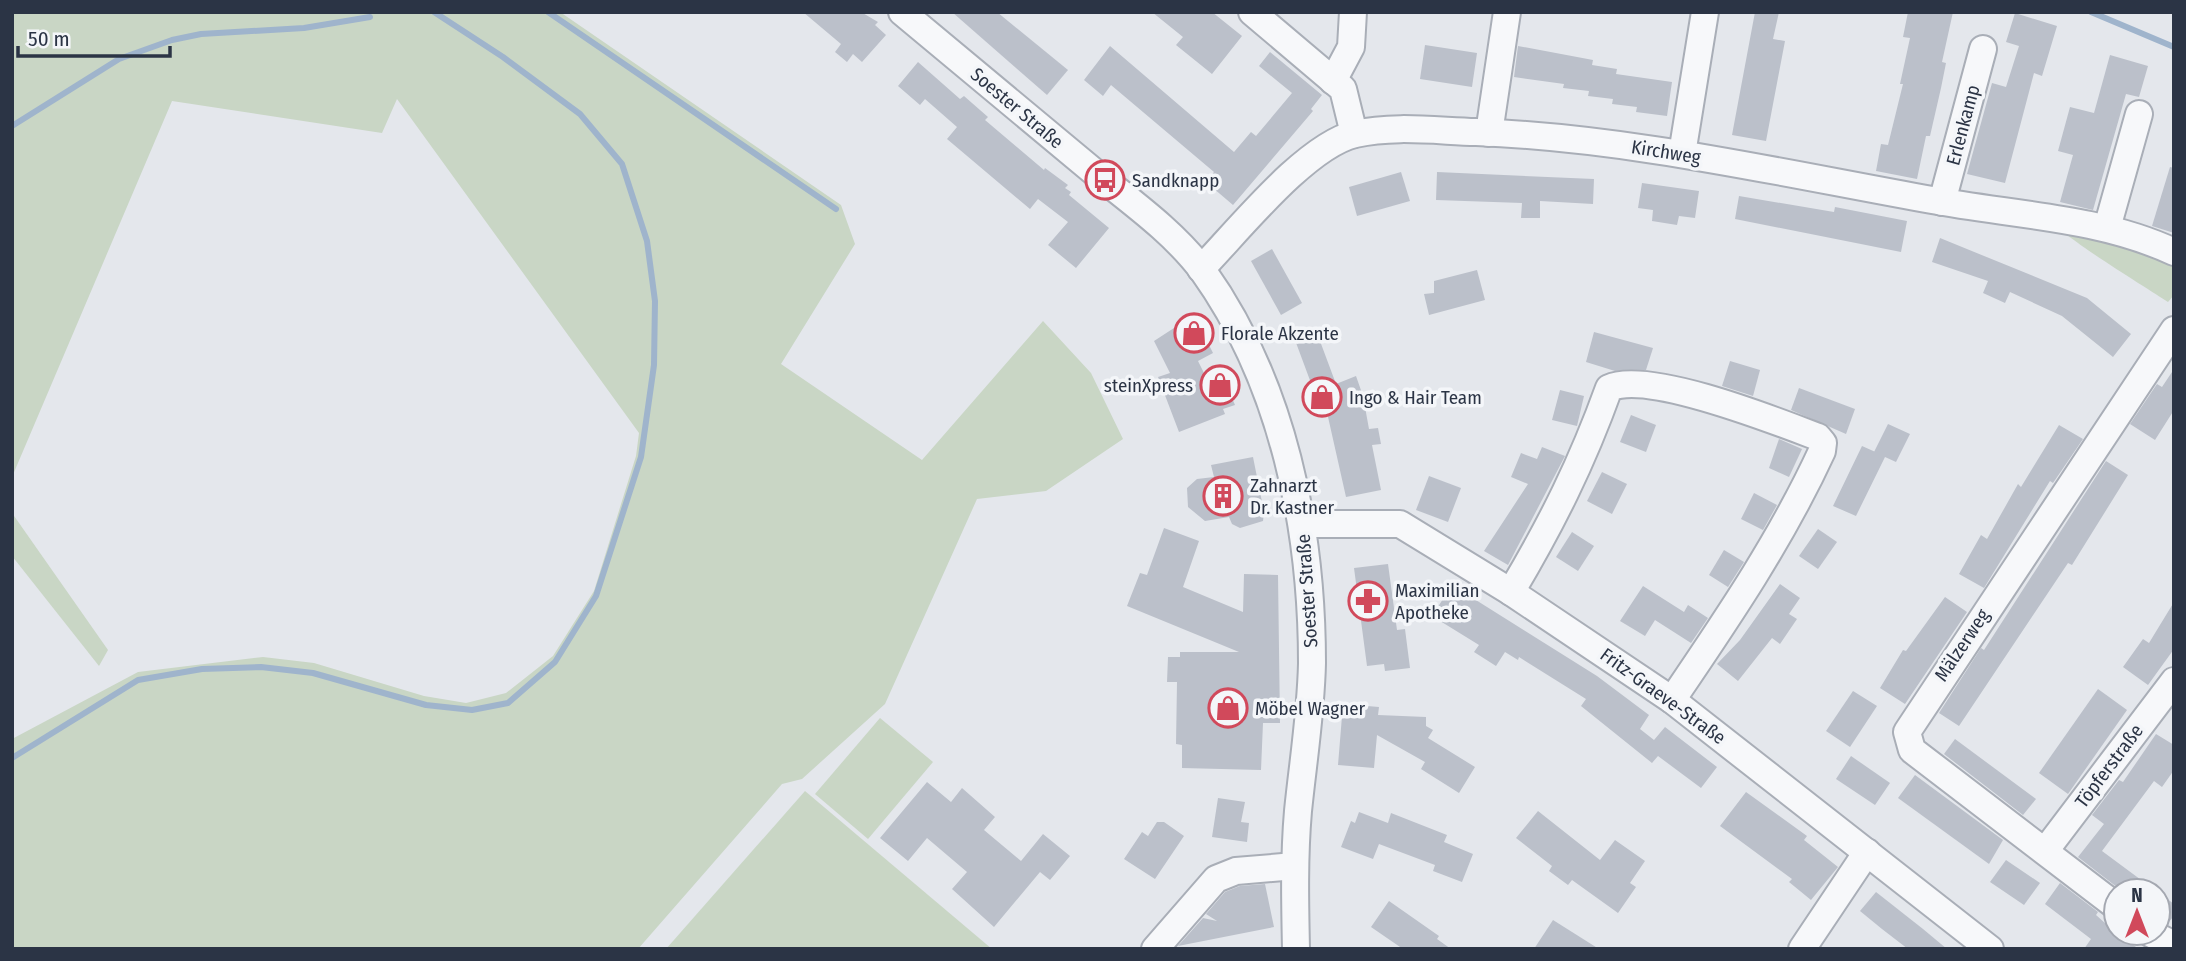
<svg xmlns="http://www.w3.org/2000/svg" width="2186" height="961" font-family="'Fira Sans Condensed',sans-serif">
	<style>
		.green { fill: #c9d6c5 }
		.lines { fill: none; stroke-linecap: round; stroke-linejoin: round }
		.stream { stroke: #9fb4cc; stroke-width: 6 }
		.building { fill: #bbc0ca }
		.minor-casing { stroke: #a9aeb7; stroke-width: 30 }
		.minor { stroke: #f7f8fa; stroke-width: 26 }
		.labels { text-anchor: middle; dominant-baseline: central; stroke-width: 7; stroke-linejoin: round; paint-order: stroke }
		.street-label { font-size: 19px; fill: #2b3445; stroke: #f4f6f9 }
		.poi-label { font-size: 19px; fill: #2b3445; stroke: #f4f6f9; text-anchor: start }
	</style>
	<rect width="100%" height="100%" fill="#e4e7ec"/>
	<!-- green -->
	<g class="green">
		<polygon points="12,12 560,12 841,205 855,244 781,364 922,460 1043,321 1091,373 1123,439 1046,491 977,499 885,704 802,779 782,784 638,949 12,949 12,739 138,672 263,657 314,663 424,696 466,703 506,693 553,656 594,591 636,456 639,433 397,99 382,133 172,101 12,477"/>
		<path d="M2054,222L2174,263V295L2168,302C2150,290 2058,234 2054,222Z"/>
		<polygon points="12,513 108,650 99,666 12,556"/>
		<polygon points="880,718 933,762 868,839 815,794"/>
		<polygon points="805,791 992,949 666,949"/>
	</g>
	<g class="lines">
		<!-- stream -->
		<g class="stream">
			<polyline points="548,12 836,209"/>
			<polyline points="2091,12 2174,47"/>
			<polyline points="12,126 119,59 172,40 201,34 304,28 370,17"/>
			<polyline points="12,758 138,680 202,669 261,667 313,673 426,705 472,710 508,703 555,662 596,596 641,457 654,365 655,301 647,241 622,164 580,114 503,57 434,12"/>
		</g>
	</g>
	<!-- building -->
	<g class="building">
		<polygon points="803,12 861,12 878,22 875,25 886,35 862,62 853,54 847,62 835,52 841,44"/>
		<polygon points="952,12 997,12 1068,70 1047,95"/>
		<polygon points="1152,12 1212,12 1242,36 1212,74 1176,45 1183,37"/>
		<polygon points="1755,12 1779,12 1773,39 1785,41 1766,141 1732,135"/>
		<polygon points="1908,12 1953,12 1942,62 1946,63 1941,88 1930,136 1926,136 1917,179 1876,171 1881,144 1888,145 1903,84 1900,84 1910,38 1903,37"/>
		<polygon points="2015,13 2057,26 2042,76 2034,73 2005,183 1967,174 1992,83 2006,87 2019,46 2006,42"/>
		<polygon points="1425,45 1477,53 1472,87 1420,79"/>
		<polygon points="1110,46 1234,152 1251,132 1256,136 1292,93 1259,66 1270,52 1322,95 1311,109 1313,111 1233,205 1206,182 1214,172 1111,85 1103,96 1084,80"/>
		<polygon points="1518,46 1593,60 1592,65 1617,69 1616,74 1672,82 1667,116 1636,112 1637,107 1612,104 1613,99 1588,96 1589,91 1563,88 1564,84 1514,77"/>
		<polygon points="2110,55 2148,66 2139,97 2126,94 2093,210 2060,202 2073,155 2058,151 2070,107 2094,113"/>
		<polygon points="918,62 960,99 964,96 988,117 985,120 1044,170 1045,168 1068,185 1065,188 1071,192 1069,195 1109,228 1076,268 1048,245 1068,222 1038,199 1030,209 947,139 957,127 925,99 920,105 898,86"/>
		<polygon points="2170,167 2174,168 2174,233 2152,226"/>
		<polygon points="1401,172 1410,201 1357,216 1349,187"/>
		<polygon points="1437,172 1594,179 1593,204 1540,201 1540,218 1521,218 1522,203 1436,200"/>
		<polygon points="1642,183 1699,191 1695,218 1679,216 1677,225 1652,221 1653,210 1638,208"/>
		<polygon points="1739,196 1834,212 1835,207 1907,221 1901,252 1735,219"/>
		<polygon points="1940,238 2087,298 2131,334 2113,357 2062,316 2010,292 2005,303 1983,293 1988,281 1932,262"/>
		<polygon points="1272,249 1302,303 1281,315 1251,261"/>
		<polygon points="1477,270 1485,300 1429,315 1424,294 1434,293 1434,281"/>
		<polygon points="1194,315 1213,353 1198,361 1204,373 1219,368 1235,405 1223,409 1225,414 1179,432 1158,377 1170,373 1154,341"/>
		<polygon points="1594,332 1653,348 1646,370 1615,371 1586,362"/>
		<polygon points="1317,333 1336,384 1356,376 1363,396 1369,429 1378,428 1381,444 1372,445 1381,490 1346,497 1326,408 1321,410 1295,340"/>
		<polygon points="1730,361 1760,370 1753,396 1722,386"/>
		<polygon points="2174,369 2174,410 2155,440 2130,424 2157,384 2162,387"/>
		<polygon points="1799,388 1855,409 1846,434 1791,410"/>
		<polygon points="1560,390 1584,396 1577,426 1552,420"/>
		<polygon points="1631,415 1656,425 1646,452 1620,442"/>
		<polygon points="1888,424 1910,434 1896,462 1885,457 1856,516 1833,506 1862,446 1880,454 1874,452"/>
		<polygon points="2059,425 2083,439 2053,483 2050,481 1984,588 1959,574 1981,535 1987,539 2018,484 2021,487"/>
		<polygon points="1779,439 1802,449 1789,477 1769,468"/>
		<polygon points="1542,447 1565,456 1508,565 1484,551 1528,484 1511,477 1521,453 1537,459"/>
		<polygon points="1253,457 1264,512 1263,521 1240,528 1232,524 1229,517 1205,521 1188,507 1187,488 1197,479 1214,477 1211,465"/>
		<polygon points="2106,461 2128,475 2072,565 2068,563 1959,726 1939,713 1981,648 1984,650"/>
		<polygon points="1602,472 1627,484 1612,514 1587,501"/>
		<polygon points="1429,476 1461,488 1448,522 1416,510"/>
		<polygon points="1754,493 1777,505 1763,530 1741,519"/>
		<polygon points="1164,528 1199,541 1183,587 1243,612 1244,574 1278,575 1280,723 1263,723 1261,770 1182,768 1182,745 1176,744 1177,682 1167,682 1168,657 1180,657 1180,652 1239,652 1127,606 1140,573 1147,575"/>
		<polygon points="1818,529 1837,542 1818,569 1799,556"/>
		<polygon points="1572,532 1594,546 1578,571 1556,557"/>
		<polygon points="1724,550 1744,562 1728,587 1709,575"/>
		<polygon points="1388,564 1397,630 1405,629 1410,668 1385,671 1384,664 1367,666 1354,568"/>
		<polygon points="1780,584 1800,598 1789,614 1797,619 1780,644 1772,638 1738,681 1717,664 1740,640"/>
		<polygon points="1452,585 1597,676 1649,715 1640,729 1654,740 1665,727 1717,767 1701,788 1658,756 1652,763 1581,706 1586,699 1519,657 1518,660 1505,652 1496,666 1474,652 1479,645 1432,616"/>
		<polygon points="1643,586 1684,612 1688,605 1708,618 1691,643 1655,620 1645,636 1620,621"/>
		<polygon points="1945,597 1967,612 1905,704 1880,688 1903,650 1906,651"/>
		<polygon points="2174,602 2174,649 2148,685 2123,667 2143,639 2149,643"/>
		<polygon points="2098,689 2127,710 2068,794 2039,773"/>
		<polygon points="1853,691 1877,706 1850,747 1826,731"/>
		<polygon points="1343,704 1379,707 1378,715 1426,717 1426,726 1433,730 1428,738 1475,767 1459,793 1421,769 1425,762 1377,735 1374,768 1338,765"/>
		<polygon points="2156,734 2174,745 2174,770 2162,787 2154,781 2102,851 2156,891 2122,891 2078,857 2104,824 2092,815 2119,780 2123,782"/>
		<polygon points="1955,739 2036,799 2023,815 1944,754"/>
		<polygon points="1851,756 1890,783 1875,805 1836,779"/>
		<polygon points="1915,775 2003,840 1989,864 1898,798"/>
		<polygon points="927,782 951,802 962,788 995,817 984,830 1021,861 1043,834 1070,856 1050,880 1040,872 994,927 952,889 967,872 927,838 908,861 880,838"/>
		<polygon points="1746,792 1807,836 1804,840 1838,867 1811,900 1789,882 1792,879 1720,826"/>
		<polygon points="1218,798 1245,802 1241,822 1249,823 1247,842 1212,837"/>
		<polygon points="1538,811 1600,860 1615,840 1645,861 1630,883 1636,887 1618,913 1572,880 1568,885 1549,871 1552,866 1516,838"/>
		<polygon points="1359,812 1388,823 1391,813 1447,835 1444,842 1473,854 1462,882 1433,871 1435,865 1379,844 1373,859 1341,847 1351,821 1355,823"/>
		<polygon points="1157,822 1164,822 1184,836 1155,879 1124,859 1142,832 1148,836"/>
		<polygon points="2006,860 2040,883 2024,905 1990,882"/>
		<polygon points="2060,883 2098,912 2096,915 2116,933 2139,949 2084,949 2091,939 2045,904"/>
		<polygon points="1265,884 1274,927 1178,946 1203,918 1217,921 1206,914 1225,892 1240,886"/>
		<polygon points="1876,892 1923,929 1947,949 1908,949 1882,929 1860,911"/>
		<polygon points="2158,892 2174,904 2174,916 2167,924 2158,919"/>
		<polygon points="1389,901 1439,936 1437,939 1451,949 1403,949 1371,927"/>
		<polygon points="1553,920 1599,949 1534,949"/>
	</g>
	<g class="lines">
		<!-- minor casing -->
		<g class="minor-casing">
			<g id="minor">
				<path d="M902,12C966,65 1030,118 1093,171C1130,201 1174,232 1203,271C1283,383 1312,528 1312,663C1311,713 1303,762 1298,811C1294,857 1295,903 1296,949"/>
				<polyline points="1252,12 1343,89 1354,134"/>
				<polyline points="1333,81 1351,47 1353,12"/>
				<polyline points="1489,133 1507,12"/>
				<polyline points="1682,154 1705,12"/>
				<polyline points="1942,202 1983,49"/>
				<polyline points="2107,228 2139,114"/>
				<path d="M1201,269C1238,231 1305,146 1355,134C1394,125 1437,131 1476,132C1630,138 1781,173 1932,200C2012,215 2099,217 2174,252"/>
				<polyline points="1302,524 1400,524 1511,592 1672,700 1990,949"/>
				<path d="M1511,592C1552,523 1582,463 1609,388C1648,370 1776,421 1818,437L1823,443L1822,451C1781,540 1727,619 1672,700"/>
				<polyline points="2045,851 2174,681"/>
				<polyline points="2116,906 1912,750 1907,732 2174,330"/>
				<polyline points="2150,933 2174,945"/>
				<polyline points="1155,949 1216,879 1236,871 1295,866"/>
				<polyline points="1802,949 1867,852"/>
			</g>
		</g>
		<!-- minor -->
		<use href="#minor" class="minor"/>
	</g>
	<!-- icons -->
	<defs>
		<g id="bus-ring" transform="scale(2.0125)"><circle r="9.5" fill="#f4f6f9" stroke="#d1495b" stroke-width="1.5"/><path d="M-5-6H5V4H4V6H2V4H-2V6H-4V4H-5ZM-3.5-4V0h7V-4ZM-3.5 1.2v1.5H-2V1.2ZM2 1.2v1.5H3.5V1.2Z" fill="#d1495b"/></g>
		<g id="shop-ring" transform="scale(2.0125)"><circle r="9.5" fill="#f4f6f9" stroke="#d1495b" stroke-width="1.5"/><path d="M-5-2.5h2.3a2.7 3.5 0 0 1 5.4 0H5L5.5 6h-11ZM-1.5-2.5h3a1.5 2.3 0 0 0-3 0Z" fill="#d1495b"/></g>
		<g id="building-ring" transform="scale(2.0125)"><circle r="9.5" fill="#f4f6f9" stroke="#d1495b" stroke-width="1.5"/><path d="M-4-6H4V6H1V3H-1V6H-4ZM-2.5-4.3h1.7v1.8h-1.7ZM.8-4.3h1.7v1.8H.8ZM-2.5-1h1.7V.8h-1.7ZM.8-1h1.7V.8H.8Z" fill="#d1495b"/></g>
		<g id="pharmacy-ring" transform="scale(2.0125)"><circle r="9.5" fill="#f4f6f9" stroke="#d1495b" stroke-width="1.5"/><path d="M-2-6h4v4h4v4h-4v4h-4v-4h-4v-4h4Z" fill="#d1495b"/></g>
	</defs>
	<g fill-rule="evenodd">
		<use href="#bus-ring" x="1105" y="180"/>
		<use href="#shop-ring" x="1194" y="333"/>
		<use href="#shop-ring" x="1220" y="385"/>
		<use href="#shop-ring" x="1322" y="397"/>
		<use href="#building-ring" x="1223" y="496"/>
		<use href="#pharmacy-ring" x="1368" y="601"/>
		<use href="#shop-ring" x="1228" y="708"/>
	</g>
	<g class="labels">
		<!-- street labels -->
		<g class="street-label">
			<text transform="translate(1017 108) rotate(40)">Soester Straße</text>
			<text transform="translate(1963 125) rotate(-75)">Erlenkamp</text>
			<text transform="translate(1666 152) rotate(9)">Kirchweg</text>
			<text transform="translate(1307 591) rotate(-94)">Soester Straße</text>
			<text transform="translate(1962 645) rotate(-56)">Mälzerweg</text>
			<text transform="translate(1663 696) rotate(36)">Fritz-Graeve-Straße</text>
			<text transform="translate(2109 766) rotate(-53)">Töpferstraße</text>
		</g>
		<!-- poi labels -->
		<g class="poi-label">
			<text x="1132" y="180">Sandknapp</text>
			<text x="1221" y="333">Florale Akzente</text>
			<text x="1193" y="385" text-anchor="end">steinXpress</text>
			<text x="1349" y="397">Ingo &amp; Hair Team</text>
			<text x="1250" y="485">Zahnarzt<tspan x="1250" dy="22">Dr. Kastner</tspan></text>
			<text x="1395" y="590">Maximilian<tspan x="1395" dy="22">Apotheke</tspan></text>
			<text x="1255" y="708">Möbel Wagner</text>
		</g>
	</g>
	<!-- border -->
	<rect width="2186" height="961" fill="none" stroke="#2b3445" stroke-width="28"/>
	<!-- north arrow -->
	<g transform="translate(2137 912)"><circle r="33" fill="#f4f6f9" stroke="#a4a8b1" stroke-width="2"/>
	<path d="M0-5L12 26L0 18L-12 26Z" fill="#d1495b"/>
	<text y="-10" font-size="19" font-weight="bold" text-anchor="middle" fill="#2b3445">N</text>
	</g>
	<!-- scale -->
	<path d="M18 46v10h152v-10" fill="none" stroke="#2b3445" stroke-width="3.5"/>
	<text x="28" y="46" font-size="21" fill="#2b3445" stroke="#f4f6f9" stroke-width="5" paint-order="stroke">50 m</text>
</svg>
